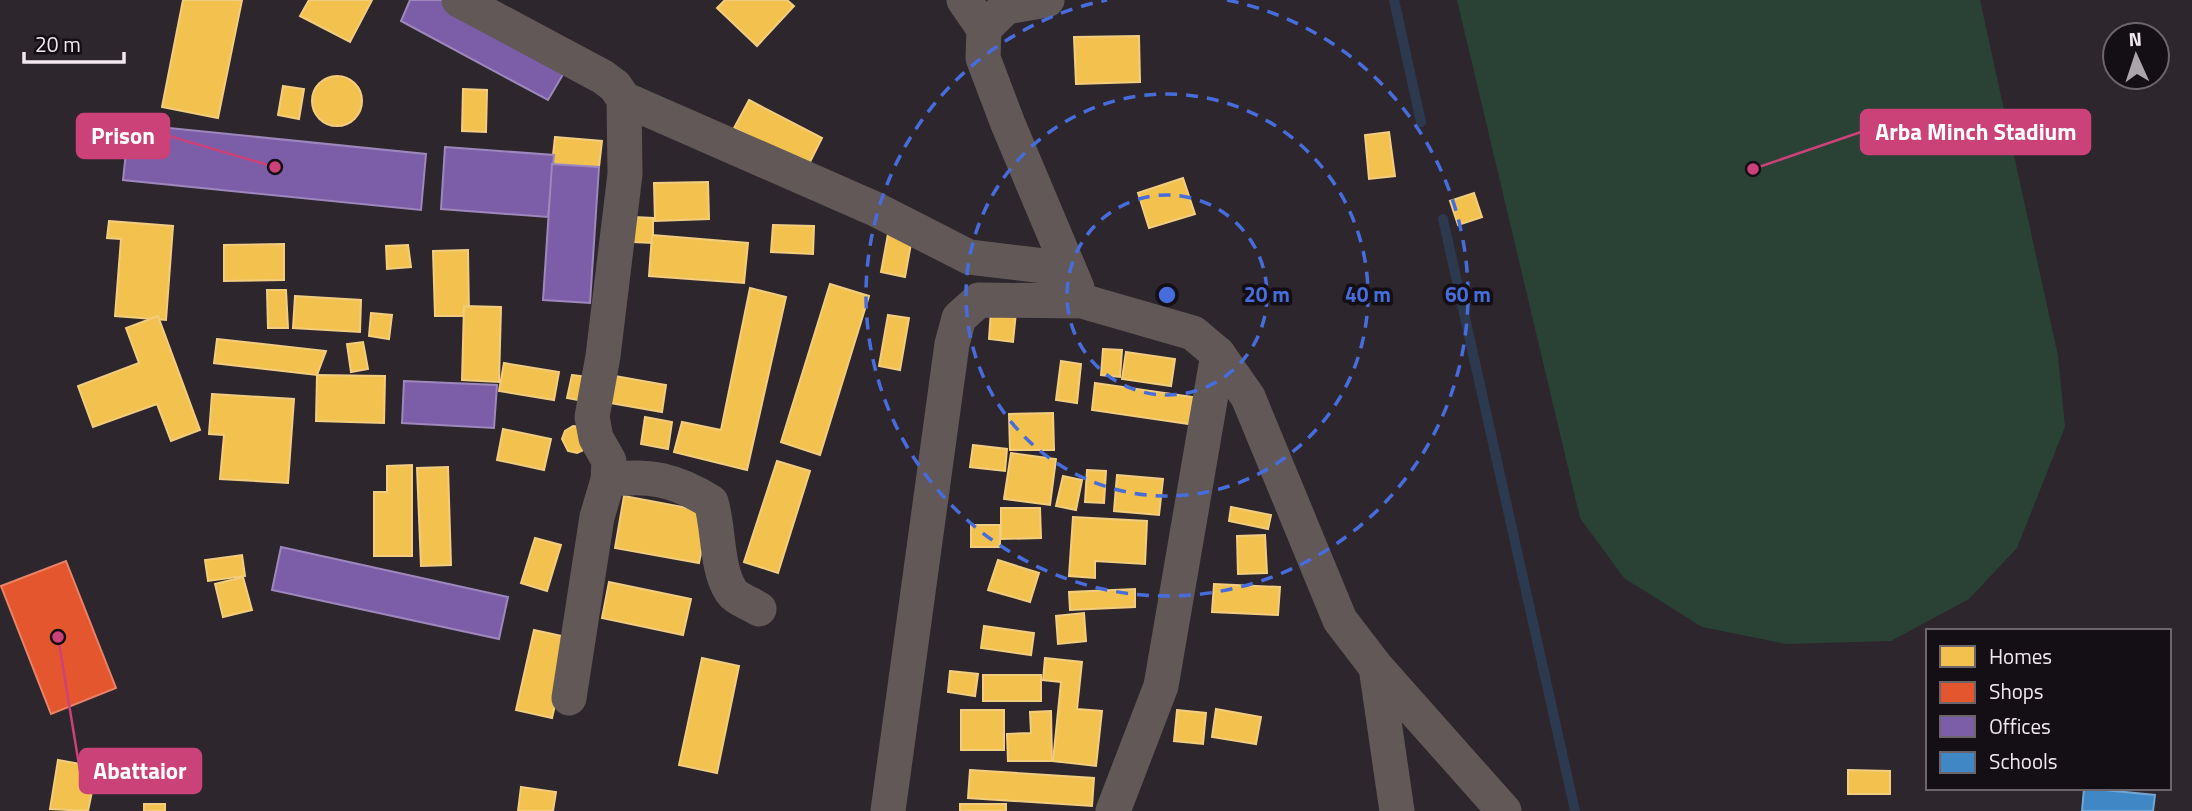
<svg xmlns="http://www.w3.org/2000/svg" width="2192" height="811" font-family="'Titillium Web',sans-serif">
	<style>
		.green { fill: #2a4136 }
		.homes { fill: #f2c14e; stroke: #f2cd7f; stroke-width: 2 }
		.shops { fill: #e4572e; stroke: #e88268; stroke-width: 2 }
		.offices { fill: #7b5ea7; stroke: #9e87bd; stroke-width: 2 }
		.schools { fill: #3f88c5; stroke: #74a5d2; stroke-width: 2 }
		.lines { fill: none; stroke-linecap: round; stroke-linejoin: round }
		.stream { stroke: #2c394f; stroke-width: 10 }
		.street { stroke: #635858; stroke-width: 35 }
		.ring { fill: none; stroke: #476ddd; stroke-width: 3.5; stroke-dasharray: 12 9 }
		.centre { fill: #476ddd; stroke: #140f14; stroke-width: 3.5 }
		.ring-label { font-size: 21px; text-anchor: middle; font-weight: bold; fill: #476ddd; stroke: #140f14; stroke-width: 7; stroke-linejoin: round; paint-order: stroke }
		.leader { fill: none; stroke: #cb4279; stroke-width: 2.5 }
		.callout-dot { fill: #cb4279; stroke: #140f14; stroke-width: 2.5 }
		.callout { fill: #cb4279; stroke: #cb4279; stroke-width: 2.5 }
		.callout-label { font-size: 23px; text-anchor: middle; font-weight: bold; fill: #fff }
	</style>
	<rect width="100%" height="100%" fill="#2d262c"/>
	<!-- green -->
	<polygon class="green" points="1457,0 1980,0 2058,356 2065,427 2017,548 1969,599 1891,641 1786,644 1702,627 1624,578 1580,518"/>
	<!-- homes -->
	<g class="homes">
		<polygon points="183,0 242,0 218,118 162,107"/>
		<polygon points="309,0 372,0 350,42 300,16"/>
		<polygon points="725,0 787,0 794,6 757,46 717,8"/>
		<polygon points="1139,36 1140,82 1076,84 1074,37"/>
		<circle cx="337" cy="101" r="25"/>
		<polygon points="283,86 304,89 299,119 278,115"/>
		<polygon points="463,89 487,90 486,132 462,131"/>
		<polygon points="749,100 822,138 808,166 734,128"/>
		<polygon points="1389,132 1395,176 1369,179 1365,135"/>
		<polygon points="555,137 602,141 599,167 552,164"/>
		<polygon points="1183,178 1195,214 1149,228 1138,193"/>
		<polygon points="708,182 709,219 655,221 654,183"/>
		<polygon points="1474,193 1482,217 1458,225 1450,201"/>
		<polygon points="634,217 653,218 653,243 633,242"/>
		<polygon points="109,221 173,226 166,320 115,316 121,239 107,238"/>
		<polygon points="773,225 814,226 813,254 771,252"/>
		<polygon points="888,234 912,238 905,277 881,272"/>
		<polygon points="652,235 748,243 744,283 649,276"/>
		<polygon points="284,244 284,280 224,281 224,245"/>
		<polygon points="408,245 411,267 387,269 386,246"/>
		<polygon points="468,250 469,316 435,316 433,251"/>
		<polygon points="830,284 869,296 820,455 781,442"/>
		<polygon points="750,288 786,297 747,470 674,452 682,422 721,430"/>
		<polygon points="267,290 286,290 288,328 268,328"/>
		<polygon points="295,296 361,300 360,332 293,328"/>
		<polygon points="464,306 501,307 499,382 462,380"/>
		<polygon points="991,310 1016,312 1013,342 989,339"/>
		<polygon points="371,313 392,315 389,339 369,336"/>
		<polygon points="888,315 909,318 900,370 879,366"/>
		<polygon points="158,316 200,430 171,441 157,404 93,427 78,386 139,363 126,328"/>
		<polygon points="217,339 326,351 317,375 214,363"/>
		<polygon points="363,342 368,369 351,372 347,344"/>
		<polygon points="1103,349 1122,350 1120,377 1101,375"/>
		<polygon points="1126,352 1175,359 1171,386 1122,379"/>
		<polygon points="1061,361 1081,364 1077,403 1056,400"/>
		<polygon points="504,363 559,372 554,400 499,391"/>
		<polygon points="317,375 385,376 384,423 316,421"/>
		<polygon points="572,375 589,377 584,401 567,398"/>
		<polygon points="615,376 666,385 662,412 610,403"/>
		<polygon points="1095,383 1193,397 1189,424 1092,410"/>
		<polygon points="212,394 294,399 288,483 220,479 224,435 209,434"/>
		<polygon points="1053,413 1054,450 1010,450 1009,414"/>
		<polygon points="645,417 672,422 668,449 641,444"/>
		<polygon points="573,426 581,427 586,449 577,453 568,451 562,439 565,431"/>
		<polygon points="503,429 551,439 544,470 497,460"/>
		<polygon points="973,445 1007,449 1005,471 970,467"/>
		<polygon points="1011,453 1056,459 1050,505 1004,499"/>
		<polygon points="777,461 810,471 778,573 744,562"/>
		<polygon points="412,465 412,556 374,556 374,492 387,492 387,466"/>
		<polygon points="448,467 451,565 421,566 417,468"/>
		<polygon points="1087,470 1106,471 1104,503 1085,502"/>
		<polygon points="1117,475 1163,479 1159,515 1114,511"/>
		<polygon points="1063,476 1082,480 1076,510 1056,506"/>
		<polygon points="624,496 709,512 699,563 615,548"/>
		<polygon points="1231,507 1271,515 1268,529 1229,521"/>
		<polygon points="1001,508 1040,508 1041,538 1001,539"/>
		<polygon points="1073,517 1147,521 1145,564 1095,561 1095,578 1069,576"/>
		<rect x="971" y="525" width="29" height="22"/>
		<polygon points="1265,535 1267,573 1238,574 1237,536"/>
		<polygon points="535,538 561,545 547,591 521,583"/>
		<polygon points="242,555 245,576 208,581 205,560"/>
		<polygon points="998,560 1039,573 1030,602 988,590"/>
		<polygon points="243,577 252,610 223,617 215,584"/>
		<polygon points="609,582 691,599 683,635 602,618"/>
		<polygon points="1214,584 1280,587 1278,615 1212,612"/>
		<polygon points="1135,589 1135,607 1070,610 1069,592"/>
		<polygon points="1084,613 1086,641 1058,644 1056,616"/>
		<polygon points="984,626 1034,633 1031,655 981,648"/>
		<polygon points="534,630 571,638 552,718 516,710"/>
		<polygon points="702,658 739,666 717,773 679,765"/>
		<polygon points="1045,658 1082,662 1077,709 1102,711 1096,766 1053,761 1061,682 1043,680"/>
		<polygon points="950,671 978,674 975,696 948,692"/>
		<rect x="983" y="675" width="58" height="26"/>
		<polygon points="1216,709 1261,717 1256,744 1212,737"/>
		<rect x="961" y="710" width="43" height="40"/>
		<polygon points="1177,710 1206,713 1203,744 1174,741"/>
		<polygon points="1051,711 1052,761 1008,761 1007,734 1031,733 1030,712"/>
		<polygon points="58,760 97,767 88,811 50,809"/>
		<polygon points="970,770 1094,778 1092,806 968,798"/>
		<polygon points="1848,770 1890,771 1890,794 1848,794"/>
		<polygon points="521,787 556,792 553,811 518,811"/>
		<rect x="144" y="804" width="21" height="7"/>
		<rect x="960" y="804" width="46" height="7"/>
	</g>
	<!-- shops -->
	<polygon class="shops" points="66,561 116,688 51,714 1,586"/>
	<!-- offices -->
	<g class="offices">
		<polygon points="410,0 442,0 568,66 548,100 401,21"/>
		<polygon points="129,124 426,154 421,210 123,180"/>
		<polygon points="445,147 554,155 548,217 441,209"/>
		<polygon points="552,164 599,167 590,303 543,300"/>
		<polygon points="404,381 497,385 494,428 402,423"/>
		<polygon points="281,547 508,597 499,639 272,590"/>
	</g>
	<!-- schools -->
	<polygon class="schools" points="2084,788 2155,795 2153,811 2082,811"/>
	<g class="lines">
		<!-- stream -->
		<g class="stream">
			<polyline points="1394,0 1421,122"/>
			<polyline points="1443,219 1575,811"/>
		</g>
		<!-- street -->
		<g class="street">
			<polyline points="459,0 603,77 615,86 624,99 625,174 603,356 592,417 596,438 609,461 608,480 597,517 569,698"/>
			<polyline points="964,0 984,29 983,58 1008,124 1077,288"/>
			<polyline points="984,29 1006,7 1047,0"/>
			<polyline points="624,99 875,209 969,257 1069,269"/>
			<path d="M608,480C649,474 676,480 711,502C719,528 716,568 731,591C735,598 751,604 759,609"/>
			<polyline points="1376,667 1397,811"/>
			<polyline points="888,811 952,344 959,318 979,300 1082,301 1193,333 1218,354 1248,397 1340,620 1376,667 1504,811"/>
			<polyline points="1113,811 1161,686 1218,354"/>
		</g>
	</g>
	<!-- distance rings -->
	<g class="ring">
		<circle cx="1167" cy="295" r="100"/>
		<circle cx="1167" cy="295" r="201"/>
		<path d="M1227 0A301 301 0 1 1 1107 0"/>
	</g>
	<circle cx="1167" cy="295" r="10" class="centre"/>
	<g class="ring-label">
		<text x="1267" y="302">20 m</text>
		<text x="1368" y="302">40 m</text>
		<text x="1468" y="302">60 m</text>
	</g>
	<!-- callouts -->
	<path class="leader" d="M1753 169L1861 132M275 167L169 136M58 637L80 771"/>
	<g class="callout-dot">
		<circle cx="1753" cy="169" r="7"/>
		<circle cx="275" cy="167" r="7"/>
		<circle cx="58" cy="637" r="7"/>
	</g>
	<g class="callout">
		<rect x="1861" y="110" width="229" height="44" rx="7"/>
		<rect x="77" y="114" width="92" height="44" rx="7"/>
		<rect x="80" y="749" width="121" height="44" rx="7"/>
	</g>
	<g class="callout-label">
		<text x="1976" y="140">Arba Minch Stadium</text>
		<text x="123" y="144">Prison</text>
		<text x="140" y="779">Abattaior</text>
	</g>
	<!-- legend -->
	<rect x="1926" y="629" width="245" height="161" fill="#140f14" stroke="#6c666c" stroke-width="2"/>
	<rect x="1940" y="646" width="35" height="21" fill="#f2c14e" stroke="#6c666c" stroke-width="2"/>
	<text x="1989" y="664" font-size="21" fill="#f1e8f0">Homes</text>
	<rect x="1940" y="682" width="35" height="21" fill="#e4572e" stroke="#6c666c" stroke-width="2"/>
	<text x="1989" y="699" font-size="21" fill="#f1e8f0">Shops</text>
	<rect x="1940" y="716" width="35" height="21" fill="#7b5ea7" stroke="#6c666c" stroke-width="2"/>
	<text x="1989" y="734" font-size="21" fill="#f1e8f0">Offices</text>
	<rect x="1940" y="752" width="35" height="21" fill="#3f88c5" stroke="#6c666c" stroke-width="2"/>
	<text x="1989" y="769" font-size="21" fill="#f1e8f0">Schools</text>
	<!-- north arrow -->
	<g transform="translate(2136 56) rotate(357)"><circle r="33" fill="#140f14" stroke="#6c666c" stroke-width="2"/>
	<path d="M0-5L12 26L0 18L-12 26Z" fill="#aca4ab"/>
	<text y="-10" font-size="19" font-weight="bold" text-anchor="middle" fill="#f1e8f0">N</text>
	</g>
	<!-- scale -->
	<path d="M24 52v10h100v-10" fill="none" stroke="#f1e8f0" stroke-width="3.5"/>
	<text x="35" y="52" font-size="21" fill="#f1e8f0" stroke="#140f14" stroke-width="5" paint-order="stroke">20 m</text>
</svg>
